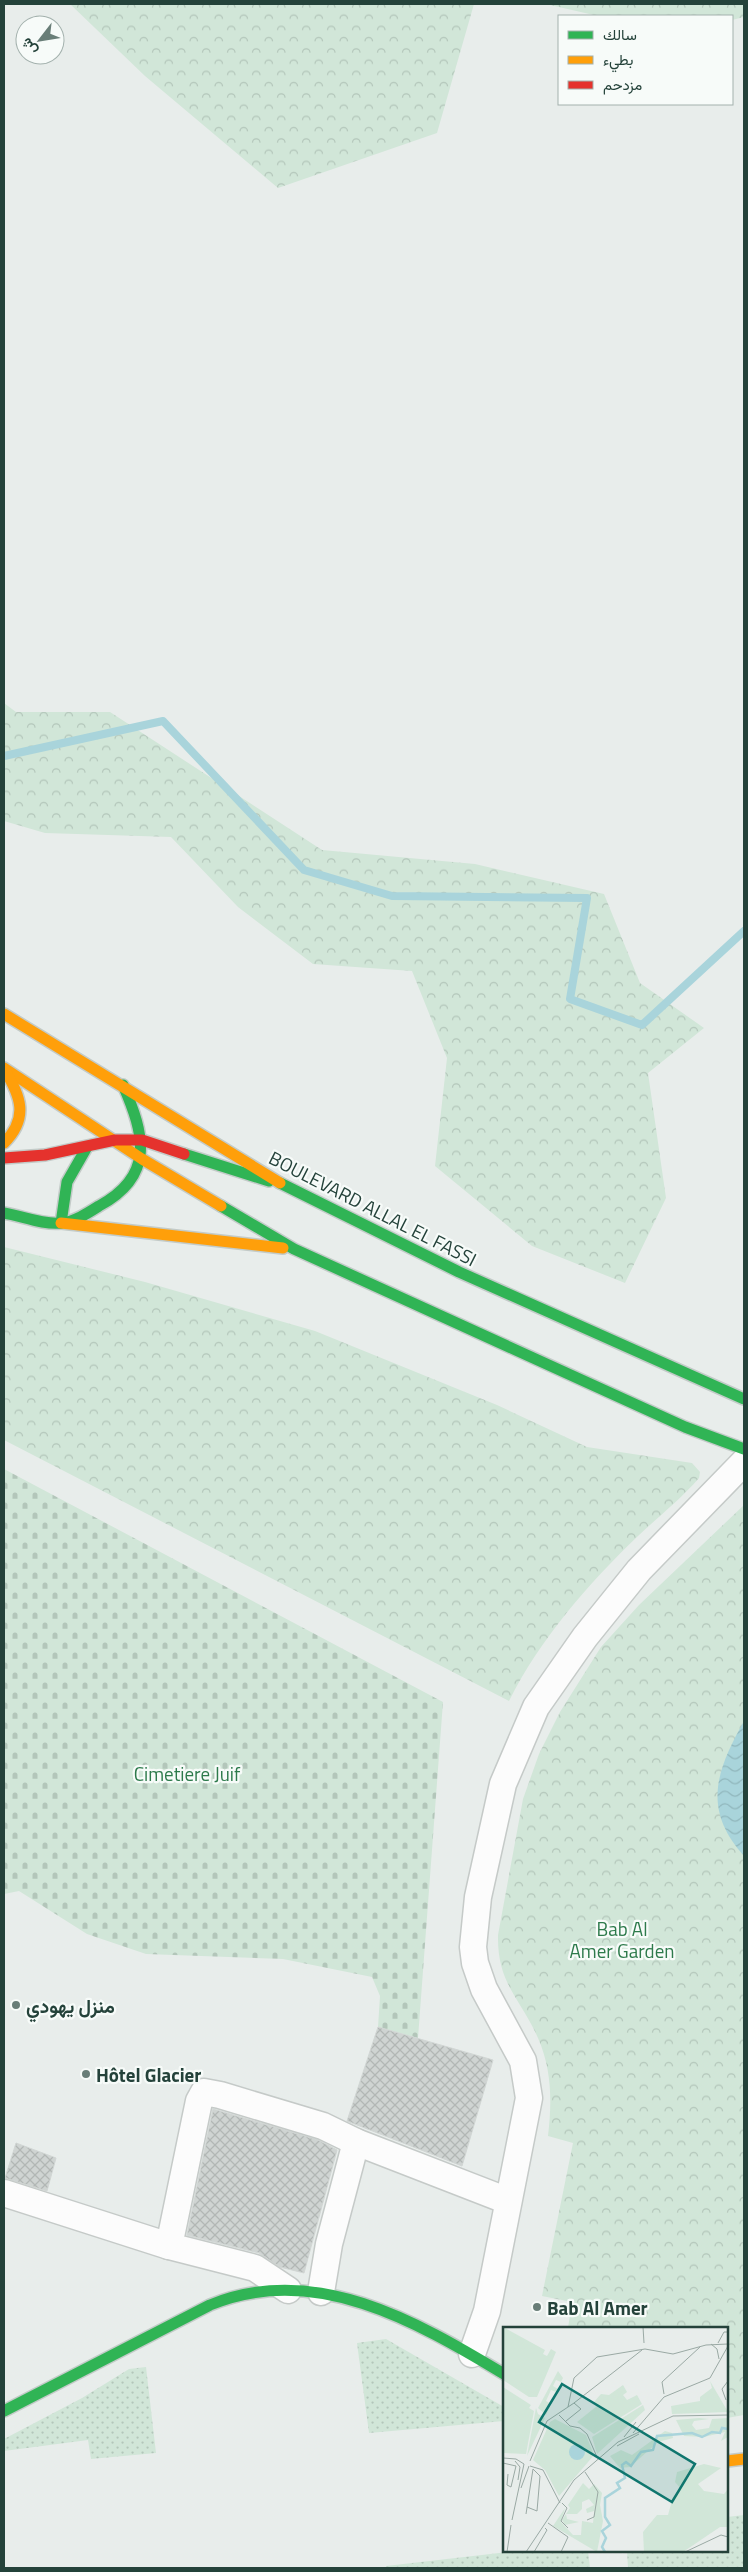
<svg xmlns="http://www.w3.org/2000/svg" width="748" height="2572" font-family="'Titillium Web',Vazirmatn,sans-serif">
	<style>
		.forest { fill: url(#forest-crowns) }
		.cemetery { fill: url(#cemetery-stones) }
		.garden { fill: url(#garden-dots) }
		.water { fill: url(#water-waves) }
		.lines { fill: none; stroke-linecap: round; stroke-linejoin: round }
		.stream { stroke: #a9d4db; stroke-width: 8 }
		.building { fill: url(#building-cross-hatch); stroke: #d1d6d4 }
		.street-casing { stroke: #c5cac8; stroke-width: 29 }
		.fast-casing { stroke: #c3cbc8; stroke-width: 14 }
		.slow-casing { stroke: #c3cbc8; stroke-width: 14 }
		.jam-casing { stroke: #c3cbc8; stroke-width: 14 }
		.street { stroke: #fcfcfc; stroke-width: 26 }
		.fast { stroke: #30b455; stroke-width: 11 }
		.slow { stroke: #ff9f0a; stroke-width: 11 }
		.jam { stroke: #e5322d; stroke-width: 11 }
		.poi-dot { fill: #697e78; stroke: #f7fbf9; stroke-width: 2 }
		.labels { text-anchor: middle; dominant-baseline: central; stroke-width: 4.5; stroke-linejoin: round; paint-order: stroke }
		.street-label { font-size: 19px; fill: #24423a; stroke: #f7fbf9 }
		.park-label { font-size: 19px; fill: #2d7a4b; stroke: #f7fbf9 }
		.poi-label { font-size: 19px; font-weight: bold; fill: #24423a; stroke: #f7fbf9; text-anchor: start }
		.inset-river { fill: none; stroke: #a9d4db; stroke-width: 2.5 }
		.inset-road { fill: none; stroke: #9aa9a4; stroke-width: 1 }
		.view { fill: #0f766e; fill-opacity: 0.15; stroke: #0f766e; stroke-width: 2.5 }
		.inset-edge { fill: none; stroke: #24423a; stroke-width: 2.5 }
	</style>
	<defs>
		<pattern id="forest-crowns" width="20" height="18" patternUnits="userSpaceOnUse" patternTransform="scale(1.25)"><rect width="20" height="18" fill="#d1e6d8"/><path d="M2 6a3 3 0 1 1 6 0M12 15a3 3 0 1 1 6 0" fill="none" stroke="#b3c6ba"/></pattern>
		<pattern id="cemetery-stones" width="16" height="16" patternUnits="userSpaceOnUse" patternTransform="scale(1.25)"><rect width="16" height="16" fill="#d1e6d8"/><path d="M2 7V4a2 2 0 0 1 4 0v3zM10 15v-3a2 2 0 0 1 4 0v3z" fill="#b3c6ba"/></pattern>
		<pattern id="garden-dots" width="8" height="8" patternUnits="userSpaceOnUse" patternTransform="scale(1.25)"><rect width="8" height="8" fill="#d1e6d8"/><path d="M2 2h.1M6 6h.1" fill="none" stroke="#b3c6ba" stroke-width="1.8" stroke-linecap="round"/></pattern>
		<pattern id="water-waves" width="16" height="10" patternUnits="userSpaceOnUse" patternTransform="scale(1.25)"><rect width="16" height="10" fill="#a9d4db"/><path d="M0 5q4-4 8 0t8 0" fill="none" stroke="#91b7bd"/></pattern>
		<pattern id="building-cross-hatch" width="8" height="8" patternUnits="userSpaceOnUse" patternTransform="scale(1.25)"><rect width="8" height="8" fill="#cfd4d2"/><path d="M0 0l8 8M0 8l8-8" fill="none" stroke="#b2b7b5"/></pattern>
	</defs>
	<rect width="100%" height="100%" fill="#e8edeb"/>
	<!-- forest -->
	<g class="forest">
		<polygon points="70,4 474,4 437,133 278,188 145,76"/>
		<polygon points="546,4 744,4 744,17 732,20 732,16 598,16"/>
		<polygon points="4,703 16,712 110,712 322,850 475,864 604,894 640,983 704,1028 648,1073 666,1198 625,1283 532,1246 435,1166 447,1058 412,971 313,964 238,907 171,837 45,833 4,821"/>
		<path d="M4,1247L145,1282L315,1331L497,1405L587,1447L692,1463L700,1472L699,1478C681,1499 658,1517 638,1536C588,1584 540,1639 509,1701L4,1440Z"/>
		<path d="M744,1505V2415L727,2418V2328H568L572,2302L542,2296L573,2143L548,2136C552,2102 552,2070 538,2038C520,1997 497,1984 498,1935L523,1799L539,1754L560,1712L601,1647L639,1605Z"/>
	</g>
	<!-- cemetery -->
	<polygon class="cemetery" points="4,1469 443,1702 418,2038 378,2027 380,1996 372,1977 283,1959 146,1954 87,1934 19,1891 4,1894"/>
	<!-- garden -->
	<g class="garden">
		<polygon points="386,2339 504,2407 504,2421 369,2433 357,2343"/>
		<polygon points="146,2367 156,2453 91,2459 88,2440 4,2451 4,2439 82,2398 129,2369"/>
		<polygon points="744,2515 744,2568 628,2568 627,2551 727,2551 727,2517"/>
		<polygon points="516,2551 588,2551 590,2568 386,2568 386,2566"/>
	</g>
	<!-- water -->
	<path class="water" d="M744,1721V1856C702,1809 716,1771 744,1721Z"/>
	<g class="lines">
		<!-- stream -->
		<polyline class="stream" points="4,756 163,721 304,870 392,896 587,898 570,999 642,1025 744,931"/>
	</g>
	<!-- building -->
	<g class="building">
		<polygon points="378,2027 493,2060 462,2166 347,2121"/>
		<polygon points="213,2109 318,2140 337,2150 304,2273 280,2267 259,2253 187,2235"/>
		<polygon points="16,2143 56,2158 47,2191 5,2178"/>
	</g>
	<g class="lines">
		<!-- street casing -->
		<g class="street-casing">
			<g id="street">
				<polyline points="4,2193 169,2246"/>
				<polyline points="288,2290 255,2268 169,2246 199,2101 204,2092 220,2095 323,2126 356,2142 508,2201"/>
				<polyline points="321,2292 329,2244 356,2142"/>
				<polyline points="472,2354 487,2311 529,2098 523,2061 484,1989 475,1963 473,1947 478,1897 503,1784 536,1707 585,1637 639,1570 744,1462"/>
			</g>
		</g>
		<!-- fast casing -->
		<g class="fast-casing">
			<g id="fast">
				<polyline points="184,1154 269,1181"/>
				<polyline points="280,1183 459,1272 744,1399"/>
				<polyline points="221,1206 294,1249 685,1427 744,1449"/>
				<path d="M4,1213C22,1216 43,1225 61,1223C74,1222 88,1213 99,1206C155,1176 145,1135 123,1085"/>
				<polyline points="61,1223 67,1182 87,1147"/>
				<path d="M4,2411L210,2305C314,2262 416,2321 504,2374"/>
			</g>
		</g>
		<!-- slow casing -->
		<g class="slow-casing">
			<g id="slow">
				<polyline points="4,1014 280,1183"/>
				<polyline points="4,1068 142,1159 221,1206"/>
				<path d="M4,1069C21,1096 29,1118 4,1143"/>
				<polyline points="61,1223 283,1248"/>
				<polyline points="727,2461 744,2459"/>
			</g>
		</g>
		<!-- jam casing -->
		<g class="jam-casing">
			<polyline id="jam" points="4,1158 45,1155 115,1140 142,1140 184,1154"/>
		</g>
		<!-- street -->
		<use href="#street" class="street"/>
		<!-- fast -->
		<use href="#fast" class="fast"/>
		<!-- slow -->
		<use href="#slow" class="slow"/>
		<!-- jam -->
		<use href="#jam" class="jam"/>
	</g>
	<!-- markers -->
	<g class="poi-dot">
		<circle cx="16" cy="2005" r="5"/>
		<circle cx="86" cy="2074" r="5"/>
		<circle cx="537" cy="2307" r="5"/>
	</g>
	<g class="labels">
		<!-- street labels -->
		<g class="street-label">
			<text transform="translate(373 1208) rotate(27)">BOULEVARD ALLAL EL FASSI</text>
		</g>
		<!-- park labels -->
		<g class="park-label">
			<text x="187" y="1773">Cimetiere Juif</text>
			<text x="622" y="1928">Bab Al<tspan x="622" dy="22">Amer Garden</tspan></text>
		</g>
		<!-- poi labels -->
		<g class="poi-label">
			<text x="26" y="2005">منزل يهودي</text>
			<text x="96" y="2074">Hôtel Glacier</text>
			<text x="547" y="2307">Bab Al Amer</text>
		</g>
	</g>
	<!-- overview -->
	<g transform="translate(503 2327)">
		<rect width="225" height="225" fill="#e8edeb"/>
		<path d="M0,60L28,78L26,81L31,84L23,127L0,126Z" fill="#d1e6d8"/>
		<path d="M207,54L225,85L169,87L168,79L197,74V70L209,61ZM140,78L142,83L94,127L89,110ZM196,91L206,92L191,94L189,98L193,103L206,101L209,92L225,91V110L218,114L222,105L201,110L181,109L173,93ZM52,92L83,108L91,128L56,169L42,143L30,133L47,95ZM162,104L169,106L170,111L155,115L127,140L117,141L107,129L118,123L129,128ZM201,137L218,141L195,157L201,164L221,167L225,162V200H217L180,225H141L140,205L154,188H165L170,170L178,162L172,155L174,145Z" fill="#d1e6d8"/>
		<path d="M120,58L124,65L120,68L124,73L134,68L139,77L91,107L74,95L94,79L91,75L98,67L106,68Z" fill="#d1e6d8"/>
		<path d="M0,0L42,23L40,27L44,29L48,22L53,25L34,70H26L0,53ZM55,44L60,51L58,55L53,53L50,59L55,62L53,65L48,63L43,74L48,77L43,88L35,81ZM33,81L35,87L42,91L24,129ZM80,156L86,162L91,157L99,166L97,178L100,194L94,225L50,199L62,181L58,195L70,208H78L79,194L90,196L92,177L91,184L84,186L83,182L91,178L86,172L79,175V182L74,187H63L64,192L76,195L62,198L59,193L67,181L65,178Z" fill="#d1e6d8"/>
		<path d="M66 125a8 8 0 1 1 16 0a8 8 0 1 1-16 0Z" fill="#a9d4db"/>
		<path class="inset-river" d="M102,225L99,220L103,211L99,204L107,198L102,190V171L117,161L114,156L122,151L119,138L123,135L128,139L138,125L150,123L154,109L189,106L199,110L209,105L217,106L219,101L225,102"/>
		<path class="inset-road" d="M140,0L141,16M215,16L221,5H225M208,17L214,22L216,32M161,67L159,55L197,20M223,73L219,62L225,54M71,76L139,23M65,80L71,51L94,30L142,22L170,27L203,18L225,17M56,88L67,99L77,101L84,107L94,130M130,106L161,70L207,51L225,19M121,110L133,95M114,119L136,107M0,131L13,132L21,137L9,193M12,134L17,140L15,153M27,134L44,94L71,76L78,82L63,94M0,136L13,139L8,160L4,158L5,147M27,139L40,143L57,176M82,145L95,165L91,190L84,193M18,161L26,139M59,176L64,181L58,194L65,201M24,180L34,184L37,149L30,142M23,187L30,142M45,196L65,210L58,225M4,225L8,198M23,225L71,153L115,115L170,89L225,88M31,225L44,203L42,201M182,225L218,208L225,210"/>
		<path class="view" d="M59,57L192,137L169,175L36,95Z"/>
		<rect width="225" height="225" class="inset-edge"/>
	</g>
	<!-- border -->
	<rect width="748" height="2572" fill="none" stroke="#24423a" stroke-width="10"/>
	<!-- legend -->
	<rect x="558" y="15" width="175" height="90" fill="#f7fbf9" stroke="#a3b1ad"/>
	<rect x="568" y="31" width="25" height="8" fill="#30b455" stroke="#a3b1ad"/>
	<text x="603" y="40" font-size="15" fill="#24423a">سالك</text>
	<rect x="568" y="56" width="25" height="8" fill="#ff9f0a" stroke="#a3b1ad"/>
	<text x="603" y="65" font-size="15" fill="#24423a">بطيء</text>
	<rect x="568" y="81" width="25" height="8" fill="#e5322d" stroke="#a3b1ad"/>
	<text x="603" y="90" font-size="15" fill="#24423a">مزدحم</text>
	<!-- north arrow -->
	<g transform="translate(40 40) rotate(239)"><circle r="24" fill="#f7fbf9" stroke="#a3b1ad"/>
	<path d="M0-4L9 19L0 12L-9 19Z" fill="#697e78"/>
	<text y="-8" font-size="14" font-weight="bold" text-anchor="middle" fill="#24423a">ش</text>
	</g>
</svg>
